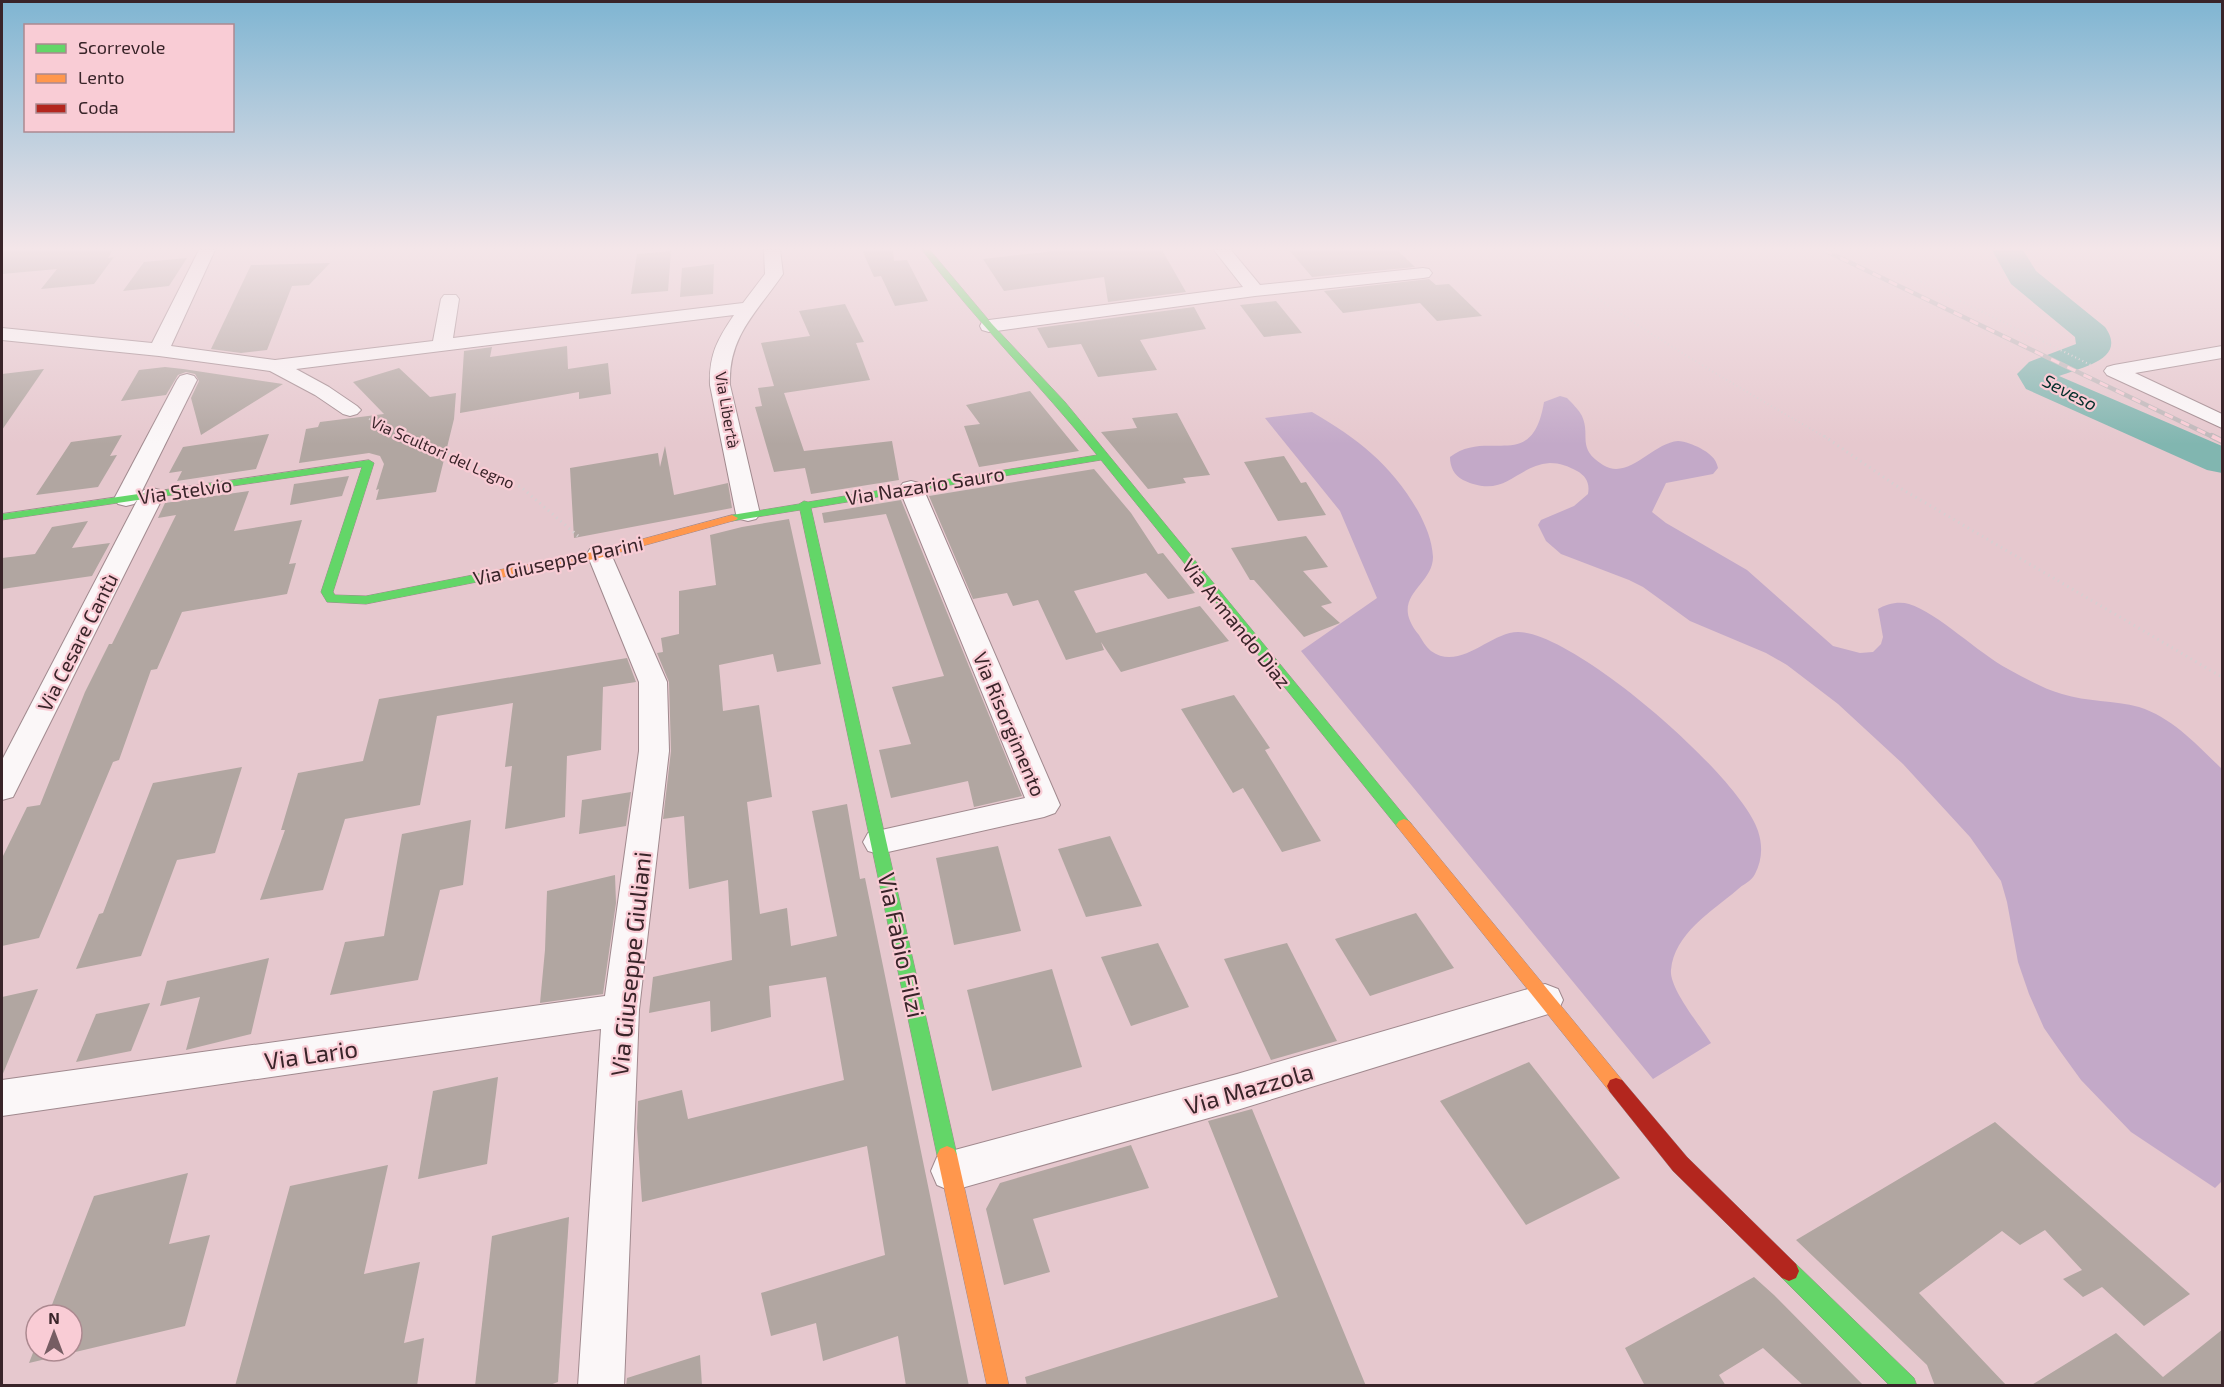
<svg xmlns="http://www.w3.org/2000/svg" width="2224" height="1387" font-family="'Exo 2',sans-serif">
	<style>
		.green { fill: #c3a9c8 }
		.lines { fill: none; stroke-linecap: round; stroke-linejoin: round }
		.river { fill: #81b6b0; fill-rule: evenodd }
		.building { fill: #b1a6a1 }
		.street-casing { stroke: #a0898e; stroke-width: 2 }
		.fast-casing { stroke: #a0898e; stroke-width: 1 }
		.slow-casing { stroke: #a0898e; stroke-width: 1 }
		.jam-casing { stroke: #a0898e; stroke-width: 1 }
		.path-far1 { stroke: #d8cfd1; stroke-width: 2; stroke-dasharray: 1 3; stroke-linecap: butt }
		.path { stroke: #d8cfd1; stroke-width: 3; stroke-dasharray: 1.5 4; stroke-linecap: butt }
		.street { fill: #fbf7f8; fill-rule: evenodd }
		.fast { fill: #63d668; fill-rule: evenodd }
		.slow { fill: #ff974d; fill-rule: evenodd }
		.jam { fill: #b3261e; fill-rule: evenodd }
		.rail-far1-casing { stroke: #bfb8ba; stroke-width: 4.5 }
		.rail-casing { stroke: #bfb8ba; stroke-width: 6 }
		.rail-far1 { stroke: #f9ccd5; stroke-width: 3; stroke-dasharray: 9; stroke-linecap: butt }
		.rail { stroke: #f9ccd5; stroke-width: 4; stroke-dasharray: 12; stroke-linecap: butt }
		.labels { text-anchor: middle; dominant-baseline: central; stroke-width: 4.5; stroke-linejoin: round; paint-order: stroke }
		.far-street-label { font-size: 16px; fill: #392429; stroke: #f9ccd5 }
		.far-water-label { font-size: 18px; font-style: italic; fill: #04302c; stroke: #f9ccd5 }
		.street-label { font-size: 20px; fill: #392429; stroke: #f9ccd5 }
		.near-street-label { font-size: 24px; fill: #392429; stroke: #f9ccd5 }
	</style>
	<rect width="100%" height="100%" fill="#e6c8ce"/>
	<!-- green -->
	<g class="green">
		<path d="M1560,396L1567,398C1572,403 1579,410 1582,416C1591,436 1576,448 1603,465C1629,481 1652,443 1678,441C1685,441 1694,445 1700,448C1709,453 1716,458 1718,468L1713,474L1666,483L1652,512L1666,523L1747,570L1833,646L1860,653L1873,652L1881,644L1883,637L1878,609C1886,604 1899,601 1909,604C1938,613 1978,653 2008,669C2025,678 2043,689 2062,694C2087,702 2114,700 2139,707C2173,718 2197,745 2222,769V1181L2215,1188L2131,1132L2081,1080L2060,1051L2044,1028L2029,994L2018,962L2007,902L2001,881L1970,837L1903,764L1838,704L1787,665L1766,653L1690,621L1643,587L1629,580L1561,554L1546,541L1538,525L1541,520L1574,506L1588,494C1590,483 1586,476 1577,471C1568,466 1560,463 1550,463C1514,466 1506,500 1463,480C1454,475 1450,467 1450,457C1488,427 1532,475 1544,402Z"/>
		<path d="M1312,412C1358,439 1391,464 1418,511C1426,526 1432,540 1433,557C1433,587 1387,596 1419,635C1422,640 1426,647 1431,651C1460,672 1490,632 1518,632C1575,632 1741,777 1758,831C1763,846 1762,861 1755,874C1751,882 1743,884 1737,890C1711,912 1674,934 1671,970C1669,988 1701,1027 1711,1043L1653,1079L1301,651L1377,598L1340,511L1265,418Z"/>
	</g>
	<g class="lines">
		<!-- river -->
		<path class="river" d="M1992,250H2023L2036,271L2105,327C2128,359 2082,367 2059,376L2222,446V473L2207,470L2026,389L2017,374L2029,362L2076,344L2075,337L2011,284Z"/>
	</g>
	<!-- building -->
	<g class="building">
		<polygon points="2,250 113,250 108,258 114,257 94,284 41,289 57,269 2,274"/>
		<polygon points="862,250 893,250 894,261 907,260 928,301 895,306 881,276 874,277"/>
		<polygon points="1062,250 1162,250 1186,292 1108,302 1104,277 1004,291 983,259"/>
		<polygon points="1289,250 1397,250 1415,267 1312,277"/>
		<polygon points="671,251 668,291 631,294 637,254"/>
		<polygon points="187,258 169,286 123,291 144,262"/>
		<polygon points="330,263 309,285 292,286 267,350 241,353 211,349 251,265"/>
		<polygon points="714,264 713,294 680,297 682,268"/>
		<polygon points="1429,279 1436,285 1449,284 1482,316 1437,321 1420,303 1343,313 1324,291"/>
		<polygon points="1276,301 1302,333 1264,337 1240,305"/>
		<polygon points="845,304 864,342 856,343 870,380 784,393 804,451 892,441 899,480 811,494 805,468 774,472 755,407 762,406 758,388 774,386 761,343 810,336 799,311"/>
		<polygon points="1194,307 1206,329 1140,340 1157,370 1098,377 1081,344 1048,348 1037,328"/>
		<polygon points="567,346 568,369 608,363 611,394 579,399 579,392 460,413 464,351 492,347 490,357"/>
		<polygon points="165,367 183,369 283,384 201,435 191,398 199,381 195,374 186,372 178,375 166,395 121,401 139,370"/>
		<polygon points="399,368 430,397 456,393 454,419 436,492 376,500 379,489 376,490 384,464 380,456 369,453 299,463 306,429 318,427 320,422 384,414 353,382"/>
		<polygon points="44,369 2,430 2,374"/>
		<polygon points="1030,391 1079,451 979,467 964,426 980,424 966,405"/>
		<polygon points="1177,413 1210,475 1183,478 1186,483 1148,489 1101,432 1137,428 1132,418"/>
		<polygon points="269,434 256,469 177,481 182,471 169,473 183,447"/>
		<polygon points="122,435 110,456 117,455 98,487 36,495 71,442"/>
		<polygon points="665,446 674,495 728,483 732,508 574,538 570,468 658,453 660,467"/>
		<polygon points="1284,456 1301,483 1306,482 1326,515 1278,521 1244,462"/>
		<polygon points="1094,469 1131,513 1158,554 1163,553 1195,593 1168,599 1146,573 1074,591 1096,633 1200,606 1229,641 1121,672 1101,642 1104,650 1066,660 1038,600 1013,606 1007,593 973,599 929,496"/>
		<polygon points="349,476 342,496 290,505 294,484"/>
		<polygon points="249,491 234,531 302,520 289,564 296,563 287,594 182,612 157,669 151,670 119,760 113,762 39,938 2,946 2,858 27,807 40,805 85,692 109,644 112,644 176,515 158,518 165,503"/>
		<polygon points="901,500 1022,796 974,807 968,781 891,798 879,750 911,744 892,687 944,676 886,514 824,523 822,513"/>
		<polygon points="789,519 821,664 777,672 773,654 719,665 723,711 759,705 772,797 747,802 760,914 787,908 791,946 837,936 812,811 847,804 860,879 865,878 969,1386 906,1386 898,1336 823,1361 816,1323 771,1336 761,1293 885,1255 867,1146 642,1202 637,1128 638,1101 682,1090 688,1119 844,1080 826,977 769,986 771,1017 711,1032 710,1001 649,1013 653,977 732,960 728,880 689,889 684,816 663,819 671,751 669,682 657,653 663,652 661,638 679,634 679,591 716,585 710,535 742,527"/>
		<polygon points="88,521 72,548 110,543 92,576 2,589 2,558 35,554 52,527"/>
		<polygon points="1306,536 1328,567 1303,571 1332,603 1321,606 1340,623 1304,637 1254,580 1250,580 1231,548"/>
		<polygon points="627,658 636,682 603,687 601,750 567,756 565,817 505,829 512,766 505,767 513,703 437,716 420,805 345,819 323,890 260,900 285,830 281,830 298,773 363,761 379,699"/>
		<polygon points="1234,695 1270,748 1265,750 1321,841 1282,852 1243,788 1233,793 1181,709"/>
		<polygon points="242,767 215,853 177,860 141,956 76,969 99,914 103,913 153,783"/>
		<polygon points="631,792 626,826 579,834 582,800"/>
		<polygon points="471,820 463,885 440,890 418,980 330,995 345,942 384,936 402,834"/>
		<polygon points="1110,836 1142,906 1086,917 1058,849"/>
		<polygon points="998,846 1021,931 954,945 936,858"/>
		<polygon points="615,875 616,903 603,994 540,1003 545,950 547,891"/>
		<polygon points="1416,913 1454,968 1370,996 1335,939"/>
		<polygon points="1158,943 1189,1007 1131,1026 1101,957"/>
		<polygon points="1287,943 1337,1041 1271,1060 1224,959"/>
		<polygon points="269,958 251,1034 186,1050 200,997 160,1006 167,981"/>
		<polygon points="1052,969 1082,1067 992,1091 967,990"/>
		<polygon points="38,989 2,1076 2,997"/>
		<polygon points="150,1003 131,1051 76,1062 96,1014"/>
		<polygon points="1529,1062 1620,1178 1526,1225 1440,1101"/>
		<polygon points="498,1077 487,1164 418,1179 433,1091"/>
		<polygon points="1252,1109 1366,1386 1027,1386 1025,1377 1278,1297 1208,1121"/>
		<polygon points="1995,1122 2190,1294 2144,1326 2102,1287 2083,1297 2063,1279 2082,1270 2045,1230 2020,1245 2002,1231 1919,1293 2007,1386 1935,1386 1927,1365 1796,1240"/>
		<polygon points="1131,1145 1149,1188 1033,1219 1050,1272 1004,1285 986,1209 1000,1183"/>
		<polygon points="388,1165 364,1274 420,1262 404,1343 424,1338 417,1386 235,1386 290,1186"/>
		<polygon points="188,1173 169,1244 210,1235 185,1326 29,1363 36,1345 36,1351 72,1351 72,1315 48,1315 94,1196"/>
		<polygon points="569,1217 558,1382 547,1386 475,1386 492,1236"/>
		<polygon points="1754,1277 1774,1295 1864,1386 1804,1386 1763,1348 1719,1375 1726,1386 1645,1386 1625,1348"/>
		<polygon points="2223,1329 2223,1386 2030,1386 2116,1333 2163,1377"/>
		<polygon points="700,1355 702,1386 626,1386 627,1378"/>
	</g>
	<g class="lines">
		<!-- street casing -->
		<g class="street-casing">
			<g id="street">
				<path d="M199,250H215L171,346L275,360L433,341L441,299L444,295H456L459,299L453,338L743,303L765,274L764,250H780L783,274C757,312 728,336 730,385L760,514L756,519L748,521L740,519L736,514L710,385C709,355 717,340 734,315L296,369L329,387L357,406L361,410L357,414L350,416L343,414L315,395L270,371L159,356L2,340V328L152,343Z"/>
				<polygon points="1214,250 1231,250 1260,285 1423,268 1429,269 1432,273 1429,277 1423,278 1255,296 989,332 982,330 980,326 982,322 989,320 1243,287"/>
				<polygon points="2222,346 2222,358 2135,373 2222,414 2222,428 2107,375 2104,371 2107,367 2114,365"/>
				<polygon points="187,374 194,376 197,380 138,499 134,504 126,506 118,504 114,499 177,380 180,376"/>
				<polygon points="911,481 919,483 923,488 1060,805 1055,813 1044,817 879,854 868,851 863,842 868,833 1025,798 899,488 903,483"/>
				<polygon points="152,488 160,490 164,495 13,797 2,800 2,760 140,495 144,490"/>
				<polygon points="599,547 608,549 611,554 667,682 669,751 639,1010 624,1386 578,1386 601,1029 2,1116 2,1080 605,996 639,751 639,682 587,554 590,549"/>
				<polygon points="1545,984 1558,989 1563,1000 1558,1011 1237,1110 951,1191 937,1185 931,1171 937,1157 951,1151 1237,1074"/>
			</g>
		</g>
		<!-- fast casing -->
		<g class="fast-casing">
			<g id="fast">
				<path d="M922,250H930L992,324L1065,402L1412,825L1409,829H1399L1101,460L811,508L957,1155L954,1161L947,1164L940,1161L937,1155L800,510L732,521L726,518L732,515L799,504L804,501L808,502L1097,455C1040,385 976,321 922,250Z"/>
				<polygon points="369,460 374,463 333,592 335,595 366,596 488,572 492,573 494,576 492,579 366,604 327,602 321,592 362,467 2,520 2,514"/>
				<polygon points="1789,1261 1796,1264 1914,1378 1917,1386 1890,1386 1782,1278 1779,1271 1782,1264"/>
			</g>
		</g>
		<!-- slow casing -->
		<g class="slow-casing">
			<g id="slow">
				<polygon points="732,515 738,518 736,520 599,558 488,580 482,576 488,572 598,551"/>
				<polygon points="1404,819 1409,821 1622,1080 1625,1086 1622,1092 1616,1094 1610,1092 1399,829 1396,825 1399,821"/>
				<polygon points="947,1146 954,1149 957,1155 1009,1386 987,1386 937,1155 940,1149"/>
			</g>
		</g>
		<!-- jam casing -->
		<g class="jam-casing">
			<polygon id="jam" points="1616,1078 1622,1080 1687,1157 1796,1264 1799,1271 1796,1278 1789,1281 1782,1278 1673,1171 1610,1092 1607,1086 1610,1080"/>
		</g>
		<!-- path-far1 -->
		<g class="path-far1">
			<path d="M1529,250C1623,320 1725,380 1827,438"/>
			<polyline points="1856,250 2093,366"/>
			<polyline points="369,419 411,438"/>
		</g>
		<!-- path -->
		<g class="path">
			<polyline points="408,436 521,487 578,536"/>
			<polyline points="1824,436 1895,485 2222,677"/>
		</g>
		<!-- street -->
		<use href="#street" class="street"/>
		<!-- fast -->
		<use href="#fast" class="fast"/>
		<!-- slow -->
		<use href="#slow" class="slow"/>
		<!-- jam -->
		<use href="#jam" class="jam"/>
		<!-- rail-far1 casing -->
		<g class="rail-far1-casing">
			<polyline id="rail-far1" points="1824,250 2215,438"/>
		</g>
		<!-- rail casing -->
		<g class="rail-casing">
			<polyline id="rail" points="2212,436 2222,441"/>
		</g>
		<!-- rail-far1 -->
		<use href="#rail-far1" class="rail-far1"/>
		<!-- rail -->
		<use href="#rail" class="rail"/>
	</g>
	<!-- sky -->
	<linearGradient id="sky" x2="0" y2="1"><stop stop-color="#7fb5d2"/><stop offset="0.56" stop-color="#f4e6e9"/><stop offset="1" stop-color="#f4e6e9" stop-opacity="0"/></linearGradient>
	<rect width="2224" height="444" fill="url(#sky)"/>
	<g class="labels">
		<!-- far-street labels -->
		<g class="far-street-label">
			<text transform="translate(728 410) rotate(80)">Via Libertà</text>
			<text transform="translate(443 452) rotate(24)">Via Scultori del Legno</text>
		</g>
		<!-- far-water labels -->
		<g class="far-water-label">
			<text transform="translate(2070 392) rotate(27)">Seveso</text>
		</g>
		<!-- street labels -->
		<g class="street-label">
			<text transform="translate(925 485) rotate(-9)">Via Nazario Sauro</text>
			<text transform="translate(185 490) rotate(-8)">Via Stelvio</text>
			<text transform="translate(558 560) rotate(-12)">Via Giuseppe Parini</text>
			<text transform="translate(1237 623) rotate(51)">Via Armando Diaz</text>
			<text transform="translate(77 642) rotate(-63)">Via Cesare Cantù</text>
			<text transform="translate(1010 724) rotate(67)">Via Risorgimento</text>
		</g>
		<!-- near-street labels -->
		<g class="near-street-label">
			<text transform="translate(902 945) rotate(78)">Via Fabio Filzi</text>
			<text transform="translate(630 964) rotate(-84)">Via Giuseppe Giuliani</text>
			<text transform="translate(311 1054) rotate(-8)">Via Lario</text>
			<text transform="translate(1249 1088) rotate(-16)">Via Mazzola</text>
		</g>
	</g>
	<!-- border -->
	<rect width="2224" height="1387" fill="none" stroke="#392429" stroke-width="6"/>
	<!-- legend -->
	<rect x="24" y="24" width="210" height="108" fill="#f9ccd5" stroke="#ac8990" stroke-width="1.5"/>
	<rect x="36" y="44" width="30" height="9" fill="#63d668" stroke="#ac8990" stroke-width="1.5"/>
	<text x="78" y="54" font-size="18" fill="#392429">Scorrevole</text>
	<rect x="36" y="74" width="30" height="9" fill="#ff974d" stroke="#ac8990" stroke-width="1.5"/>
	<text x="78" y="84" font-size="18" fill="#392429">Lento</text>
	<rect x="36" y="104" width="30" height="9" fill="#b3261e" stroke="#ac8990" stroke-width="1.5"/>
	<text x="78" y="114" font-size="18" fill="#392429">Coda</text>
	<!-- north arrow -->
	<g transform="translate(54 1333)"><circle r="28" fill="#f9ccd5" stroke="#ac8990" stroke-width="1.5"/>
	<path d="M0-4.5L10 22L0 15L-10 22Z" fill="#765d63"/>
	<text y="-9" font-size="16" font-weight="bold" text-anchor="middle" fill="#392429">N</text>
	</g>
</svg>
